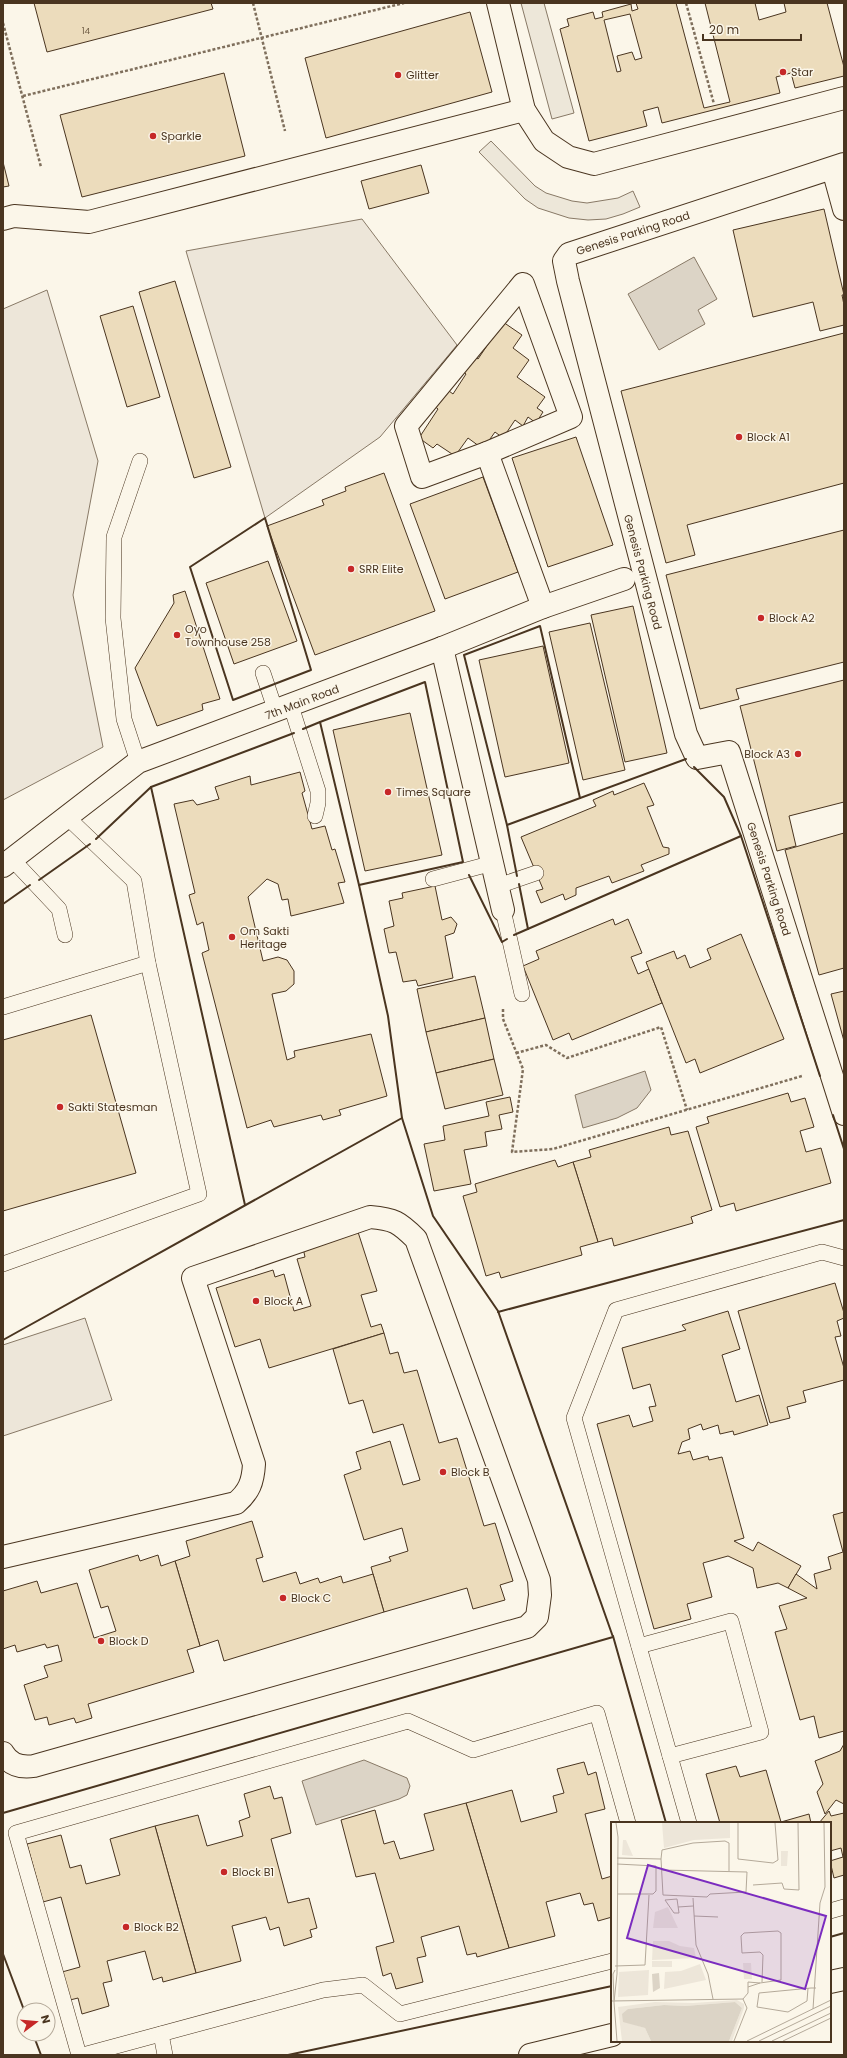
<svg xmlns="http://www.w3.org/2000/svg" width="847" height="2058" font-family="Poppins,sans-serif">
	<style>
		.green { fill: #ede6d9; stroke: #887966 }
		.parking { fill: #ede7d9; stroke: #887966 }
		.water { fill: #dcd4c6; stroke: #887966 }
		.building { fill: #ecdcbc; stroke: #4a3520; fill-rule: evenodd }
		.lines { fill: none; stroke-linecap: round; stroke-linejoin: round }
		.service-casing { stroke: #4a3520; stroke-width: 16 }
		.minor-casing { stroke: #4a3520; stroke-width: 24 }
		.tertiary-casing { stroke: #4a3520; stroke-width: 24 }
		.path { stroke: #7f6f5c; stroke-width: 2.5; stroke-dasharray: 3 2; stroke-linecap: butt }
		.service { stroke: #fbf6e9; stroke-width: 15 }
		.minor { stroke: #fbf6e9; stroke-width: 22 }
		.tertiary { stroke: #fbf6e9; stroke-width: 22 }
		.wall { stroke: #4a3520; stroke-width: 2 }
		.poi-dot { fill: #c62828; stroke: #fbf6e9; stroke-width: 1.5 }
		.labels { text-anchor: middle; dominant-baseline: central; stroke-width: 3; stroke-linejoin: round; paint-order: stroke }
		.number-label { font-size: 9px; fill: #725f47 }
		.poi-label { font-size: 11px; fill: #4a3520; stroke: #fbf6e9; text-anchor: start }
		.street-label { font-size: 11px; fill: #4a3520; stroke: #fbf6e9 }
		.inset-road { fill: none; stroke: #b4a999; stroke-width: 1 }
		.view { fill: #7b2cbf; fill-opacity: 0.15; stroke: #7b2cbf; stroke-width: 2 }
		.inset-edge { fill: none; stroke: #4a3520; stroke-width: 2 }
	</style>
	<rect width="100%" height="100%" fill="#fbf6e9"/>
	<!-- green -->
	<g class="green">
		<polygon points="362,219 457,345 380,437 265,518 186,251"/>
		<polygon points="47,290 98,461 73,595 103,747 3,800 3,309"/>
		<polygon points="85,1318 112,1400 3,1436 3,1345"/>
	</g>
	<!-- parking -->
	<g class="parking">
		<polygon points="521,3 544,3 574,113 552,119"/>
		<polygon points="491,141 535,186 546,193 572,201 587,203 618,198 633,191 640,207 623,214 606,219 588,220 569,218 538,208 525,199 479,152"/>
	</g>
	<!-- water -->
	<g class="water">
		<polygon points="694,257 717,299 698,310 705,324 659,350 628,294"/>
		<polygon points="645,1071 651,1090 637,1108 617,1118 583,1128 575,1095"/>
		<polygon points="364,1760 407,1778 410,1786 407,1795 399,1799 316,1825 302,1781"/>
	</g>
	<!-- building -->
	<g class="building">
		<polygon points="34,3 211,3 213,9 47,52"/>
		<path d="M636,3H676L704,108L730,102L705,3H755L759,20L786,12L784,3H827L844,67V76L795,88L791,73L776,77L780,93L662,123L658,107L643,111L647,126L589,141L560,29L569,26L567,19L593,12L595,19L603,17L602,12L631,4L632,11L638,9ZM630,14L642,58L635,60L632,52L617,56L621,71L617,72L604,20Z"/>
		<polygon points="470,12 492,92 326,138 305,58"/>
		<polygon points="224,73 245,156 82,197 60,115"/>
		<polygon points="3,162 9,186 3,187"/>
		<polygon points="421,165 429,193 369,209 361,181"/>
		<polygon points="824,209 844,295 842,295 844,305 844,325 820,331 813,302 753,317 733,230"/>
		<polygon points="175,281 231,467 194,478 139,292"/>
		<polygon points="133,306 160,397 127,407 100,316"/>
		<polygon points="503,322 522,335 513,348 529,360 517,377 545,397 537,408 543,412 536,423 528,417 523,426 515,420 503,438 495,432 483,449 468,438 455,456 437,444 433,448 419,438 438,409 433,405 445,388 453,394 466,374 460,369 470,353 478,359"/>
		<polygon points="844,333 844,483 687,525 695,555 666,563 621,391"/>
		<polygon points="576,437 613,545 548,567 512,458"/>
		<polygon points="384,473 435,611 315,655 267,526 324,505 322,500 346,491 345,487"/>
		<polygon points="483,477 518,572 445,599 410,504"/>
		<polygon points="844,530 844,662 736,689 739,699 700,709 666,575"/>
		<polygon points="268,561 297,641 234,664 206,583"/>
		<polygon points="185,591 220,699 202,704 203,710 157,726 135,668 174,603 173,595"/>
		<polygon points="633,606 667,753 625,762 591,615"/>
		<polygon points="590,623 625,770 583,780 549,632"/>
		<polygon points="543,646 569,763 505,777 479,660"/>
		<polygon points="844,680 844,802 789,816 796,846 777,851 740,706"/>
		<polygon points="410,713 442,855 365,871 333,730"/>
		<polygon points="300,772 305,791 302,793 312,829 325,826 332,850 335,849 345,882 338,883 344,903 291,916 288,899 282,900 278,884 267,879 248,897 263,961 278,957 287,960 294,971 294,984 286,991 272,994 287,1060 295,1057 294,1051 371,1034 387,1096 339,1110 341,1115 323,1120 321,1115 274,1127 271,1120 247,1128 202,953 209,950 203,922 197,925 189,895 195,893 174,804 193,800 197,805 219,799 215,787 250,776 251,785"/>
		<polygon points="644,783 654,805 647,807 663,847 669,848 669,854 641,865 644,871 612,883 609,876 576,888 576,895 565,900 563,894 541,903 536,891 543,889 521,837 596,806 593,800 613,791 614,795"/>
		<polygon points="844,833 844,968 819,975 785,850"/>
		<polygon points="435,886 442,920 451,917 457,924 454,933 445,936 453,978 418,986 416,980 403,982 396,952 389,953 384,929 394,926 389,901 403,898 402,893"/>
		<polygon points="613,919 615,925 628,919 642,953 631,957 638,974 649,969 662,1003 572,1040 569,1033 553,1040 523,966 539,959 536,951"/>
		<polygon points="741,934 784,1039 700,1073 695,1059 686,1063 646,962 674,951 677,959 685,955 690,968 711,959 707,949"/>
		<polygon points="475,976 485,1018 426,1032 417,989"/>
		<polygon points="844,991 844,1041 831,994"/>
		<polygon points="91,1015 136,1173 3,1211 3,1040"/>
		<polygon points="485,1018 494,1059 436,1073 426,1032"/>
		<polygon points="494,1059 503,1095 445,1109 436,1073"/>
		<polygon points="788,1093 791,1102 805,1098 814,1127 800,1131 806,1152 821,1148 831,1183 736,1211 734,1203 720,1207 696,1127 709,1123 707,1117"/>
		<polygon points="510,1097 513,1112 499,1115 502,1129 485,1132 487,1146 464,1150 471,1184 434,1191 424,1144 445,1140 443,1126 489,1116 486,1102"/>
		<polygon points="669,1127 671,1135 688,1131 712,1210 691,1217 693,1223 614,1246 612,1238 598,1242 573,1162 591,1157 589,1150"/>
		<polygon points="555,1160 558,1167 573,1162 598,1242 580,1247 582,1255 501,1278 499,1272 486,1276 463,1196 477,1192 475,1184"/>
		<polygon points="358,1232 377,1291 361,1295 371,1327 381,1324 384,1333 269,1368 260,1339 235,1347 216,1288 273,1270 275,1277 284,1274 294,1311 311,1306 297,1259 305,1257 303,1248"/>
		<polygon points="835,1283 844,1313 844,1318 837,1321 841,1336 835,1337 844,1368 844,1380 803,1391 806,1402 787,1407 790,1418 770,1423 738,1311"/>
		<polygon points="728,1311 740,1349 722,1355 736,1402 759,1395 768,1425 734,1435 733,1431 720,1434 718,1425 703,1430 701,1424 688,1429 690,1439 682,1442 678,1454 690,1451 693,1460 708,1456 709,1460 722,1457 744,1538 734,1541 753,1551 758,1542 801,1566 788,1588 778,1583 757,1588 753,1568 728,1556 703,1563 712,1597 687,1604 691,1619 654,1629 597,1424 629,1415 633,1427 653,1421 649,1407 656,1406 650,1384 633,1389 622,1348 686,1330 682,1325"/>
		<polygon points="384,1333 390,1354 398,1352 404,1373 417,1370 439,1443 457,1438 484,1526 495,1523 513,1581 500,1585 505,1600 473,1609 467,1588 384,1612 371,1567 391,1561 389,1557 408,1551 402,1528 364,1540 344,1475 361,1469 356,1452 390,1441 403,1485 420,1480 403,1424 373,1433 363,1400 349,1404 333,1349"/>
		<polygon points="844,1512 844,1731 819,1738 814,1716 800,1720 775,1632 787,1629 779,1606 807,1598 788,1588 796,1574 817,1589 814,1574 831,1569 828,1557 843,1552 833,1515"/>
		<polygon points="252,1521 263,1557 256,1559 263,1582 296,1572 300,1584 318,1578 320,1583 341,1576 343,1583 373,1574 384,1612 224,1661 218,1640 200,1646 175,1561 190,1556 186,1541"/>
		<polygon points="138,1555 140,1561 158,1555 161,1566 175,1561 200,1646 187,1650 194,1672 88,1704 92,1718 76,1723 74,1718 49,1725 47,1717 35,1720 24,1685 48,1677 44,1666 62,1661 58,1645 47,1648 45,1644 17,1652 15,1645 3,1649 3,1591 37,1581 41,1593 77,1583 94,1638 116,1631 108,1606 101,1608 89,1570"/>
		<polygon points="844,1744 844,1804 836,1800 825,1814 817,1792 823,1784 815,1761 840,1751"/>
		<polygon points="584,1762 588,1775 596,1772 605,1809 585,1814 602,1879 612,1876 612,1917 598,1921 593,1903 584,1905 580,1893 546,1902 555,1936 509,1948 466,1803 512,1790 521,1822 557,1812 553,1796 564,1793 557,1769"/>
		<polygon points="736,1766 740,1777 766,1770 781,1822 809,1814 811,1823 720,1823 706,1774"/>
		<polygon points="270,1786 274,1799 282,1797 291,1833 271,1839 288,1903 309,1898 317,1928 310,1930 312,1937 284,1946 279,1927 270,1930 266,1917 232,1926 241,1961 196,1973 155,1826 198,1815 207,1846 243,1836 239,1821 250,1817 244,1794"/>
		<polygon points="466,1803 509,1948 477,1957 476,1953 467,1955 459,1926 421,1937 426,1956 417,1958 423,1982 396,1989 391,1973 383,1976 376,1947 394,1942 375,1873 356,1877 341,1820 375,1810 384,1844 394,1841 400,1859 434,1850 424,1814"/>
		<polygon points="829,1811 831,1816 844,1813 844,1875 834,1878 830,1861 843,1857 841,1848 830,1851 830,1823 819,1823"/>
		<polygon points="155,1826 196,1973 163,1982 162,1977 153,1980 145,1951 107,1961 112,1981 103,1983 109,2006 82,2014 78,1998 70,2000 62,1972 80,1967 61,1897 43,1902 27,1844 61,1835 70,1868 81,1865 86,1884 120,1875 110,1839"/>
	</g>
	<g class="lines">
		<!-- service casing -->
		<g class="service-casing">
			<g id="service">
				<polyline points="263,673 276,712"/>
				<polyline points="291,706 318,791 318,803 315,816"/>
				<polyline points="138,762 124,719 113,618 114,537 140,461"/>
				<polyline points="12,859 59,909 65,935"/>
				<polyline points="433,879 493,863"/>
				<polyline points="498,886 536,873"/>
				<polyline points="503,910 522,994"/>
				<polyline points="3,1007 148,963"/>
				<polyline points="3,1264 199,1194 148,963 134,881 67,817"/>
				<polyline points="639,1646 731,1621 761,1732 670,1756"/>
				<polyline points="689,1823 574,1418 616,1310 822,1252 844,1258"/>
				<polyline points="830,1911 844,1907"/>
				<polyline points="161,2034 165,2055"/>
				<polyline points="79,2055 16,1833 408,1721 473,1750 597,1713 628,1823"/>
				<polyline points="83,2055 323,1990 363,1985 400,2014 612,1961"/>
			</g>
		</g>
		<!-- minor casing -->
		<g class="minor-casing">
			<g id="minor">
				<polyline points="498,3 524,110 544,141 568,157 594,164 844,98"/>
				<polyline points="844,164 569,254 564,261 568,281 686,734 697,758 729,752 844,1114"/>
				<polyline points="833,169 844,209"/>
				<polyline points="3,219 14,216 89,222 524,110"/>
				<polygon points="523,284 571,417 487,453 422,477 406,426"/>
				<polyline points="487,453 543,607"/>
				<polyline points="442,648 503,910"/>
				<polyline points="3,866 138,762 442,648 543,607 624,579"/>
				<path d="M3,1557L236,1503C249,1492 253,1482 254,1464L193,1278L370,1217C394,1219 399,1222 416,1239L539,1580L540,1595L537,1617L527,1627L34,1766C21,1768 10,1765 3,1753"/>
			</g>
		</g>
		<!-- tertiary casing -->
		<g class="tertiary-casing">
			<g id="tertiary">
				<polyline points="830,1982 844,1979"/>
				<polyline points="530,2055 612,2035"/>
			</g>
		</g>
		<!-- path -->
		<g class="path">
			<polyline points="253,3 285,131"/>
			<polyline points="686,3 714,104"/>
			<polyline points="3,23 41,167"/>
			<polyline points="23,96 404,3"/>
			<polyline points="503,1009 503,1019 523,1069 512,1152 553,1149 802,1076"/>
			<polyline points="516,1053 546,1045 567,1058 661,1027 687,1110"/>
		</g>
		<!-- service -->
		<use href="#service" class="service"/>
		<!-- minor -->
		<use href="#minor" class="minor"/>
		<!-- tertiary -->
		<use href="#tertiary" class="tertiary"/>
		<!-- wall -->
		<g class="wall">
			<polygon points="265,518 311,670 233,700 190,567"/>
			<polyline points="320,722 425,682 463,862 359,885"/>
			<polyline points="694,767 724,797 741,836 820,1076"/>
			<polyline points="151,787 294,733"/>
			<polyline points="507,825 464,655 540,626 580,798"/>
			<polyline points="96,839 151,787 245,1205"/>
			<polyline points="469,875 502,942 507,939"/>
			<polyline points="517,876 507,825 686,759"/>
			<polyline points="39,880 90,844"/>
			<polyline points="519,884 528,929"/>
			<polyline points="3,904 30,885"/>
			<polyline points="514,935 741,836"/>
			<polyline points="833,1115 844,1149"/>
			<polyline points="498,1312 844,1220"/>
			<polyline points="3,1340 402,1118 388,1016 359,885 320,722 303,729"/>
			<polyline points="613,1636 666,1823"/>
			<polyline points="3,1813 613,1637 498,1311 433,1216 402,1118"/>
			<polyline points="830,1937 844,1933"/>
			<polyline points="3,1954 24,2010"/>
			<polyline points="33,2034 41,2055"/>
			<polyline points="288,2055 612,1986"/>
		</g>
	</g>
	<!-- markers -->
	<g class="poi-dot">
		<circle cx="783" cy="72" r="4"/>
		<circle cx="398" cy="75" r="4"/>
		<circle cx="153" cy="136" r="4"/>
		<circle cx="739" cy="437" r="4"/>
		<circle cx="351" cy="569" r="4"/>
		<circle cx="761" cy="618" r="4"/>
		<circle cx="177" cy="635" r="4"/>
		<circle cx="798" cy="754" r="4"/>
		<circle cx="388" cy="792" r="4"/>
		<circle cx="232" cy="937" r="4"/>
		<circle cx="60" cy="1107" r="4"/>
		<circle cx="256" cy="1301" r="4"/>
		<circle cx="443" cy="1472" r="4"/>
		<circle cx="283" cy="1598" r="4"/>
		<circle cx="101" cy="1641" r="4"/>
		<circle cx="224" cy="1872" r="4"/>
		<circle cx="126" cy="1927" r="4"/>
	</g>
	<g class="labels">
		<!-- number labels -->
		<g class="number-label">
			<text x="86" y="31">14</text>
		</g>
		<!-- poi labels -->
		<g class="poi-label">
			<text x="791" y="72">Star</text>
			<text x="406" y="75">Glitter</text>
			<text x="161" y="136">Sparkle</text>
			<text x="747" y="437">Block A1</text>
			<text x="359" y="569">SRR Elite</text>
			<text x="769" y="618">Block A2</text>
			<text x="185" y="629">Oyo<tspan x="185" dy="13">Townhouse 258</tspan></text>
			<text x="790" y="754" text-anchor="end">Block A3</text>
			<text x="396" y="792">Times Square</text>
			<text x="240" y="931">Om Sakti<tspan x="240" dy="13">Heritage</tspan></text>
			<text x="68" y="1107">Sakti Statesman</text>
			<text x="264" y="1301">Block A</text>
			<text x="451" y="1472">Block B</text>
			<text x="291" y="1598">Block C</text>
			<text x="109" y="1641">Block D</text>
			<text x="232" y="1872">Block B1</text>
			<text x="134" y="1927">Block B2</text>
		</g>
		<!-- street labels -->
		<g class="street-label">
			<text transform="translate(633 233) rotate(-18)">Genesis Parking Road</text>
			<text transform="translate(643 572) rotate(75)">Genesis Parking Road</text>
			<text transform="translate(302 702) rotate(-21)">7th Main Road</text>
			<text transform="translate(769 879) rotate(72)">Genesis Parking Road</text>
		</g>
	</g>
	<!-- overview -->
	<g transform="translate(611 1822)">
		<rect width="220" height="220" fill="#fbf6e9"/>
		<path d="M51,1H119V16L83,18L53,26ZM12,18H15L22,34L11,33ZM170,29H177L176,44H170ZM57,85L67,106H42L44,90ZM42,119H58L69,124L83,126L85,136L41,138ZM41,139H61V145H41ZM132,141H140L141,157H133ZM89,142L95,158L53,167L54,150L70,149ZM38,148L37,173L7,175L8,150ZM126,178L133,182V186L121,219H118L131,186L124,180L74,184L53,183L17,187L12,199L34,206L40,219H11L7,185L44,180L82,181Z" fill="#ede6d9"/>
		<path d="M48,151L49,166L42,170L41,152ZM124,180L131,186L118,219H40L34,206L12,200L11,192L17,187L53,183L74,184Z" fill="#dcd4c6"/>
		<path class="inset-road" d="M5,1L7,15L6,152L3,180L6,219M127,1V37L162,41L167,38L164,1M6,36L50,37M51,48L136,50L135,70L99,72L96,75L52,73L50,37L51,28L82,21L114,19L118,21V49M142,63L171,61L173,67L188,68L187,1M6,72H42L45,69V44L6,42M82,76L85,123L97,152L102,177M66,77L68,91H63L54,78ZM67,85L82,84M83,94L107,95M4,144L34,143L38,73M149,161L170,158V111L167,109L133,111L130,114L131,131L149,130L152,133L151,160M197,166L196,179L177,190L146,185L148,171L200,166H205M132,177L137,171V160L149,161L137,165M3,178L2,152L4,148M0,179L132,177L136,186L123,219M202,187L209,81L214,65L213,1M136,219L220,178M148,219L220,184M161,219L220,191M172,219L220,196"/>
		<path class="view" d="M37,43L215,94L194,167L16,116Z"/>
		<rect width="220" height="220" class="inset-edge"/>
	</g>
	<!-- border -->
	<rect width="847" height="2058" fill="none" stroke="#4a3520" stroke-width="8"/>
	<!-- north arrow -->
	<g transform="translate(36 2022) rotate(74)"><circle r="19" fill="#fbf6e9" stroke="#b4a999"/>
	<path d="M0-3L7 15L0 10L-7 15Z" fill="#c62828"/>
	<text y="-6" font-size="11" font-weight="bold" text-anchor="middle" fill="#4a3520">N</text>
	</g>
	<!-- scale -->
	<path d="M703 34v6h98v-6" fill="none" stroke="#4a3520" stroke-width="2"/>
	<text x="709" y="34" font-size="12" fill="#4a3520" stroke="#fbf6e9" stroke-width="3" paint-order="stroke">20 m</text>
</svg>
